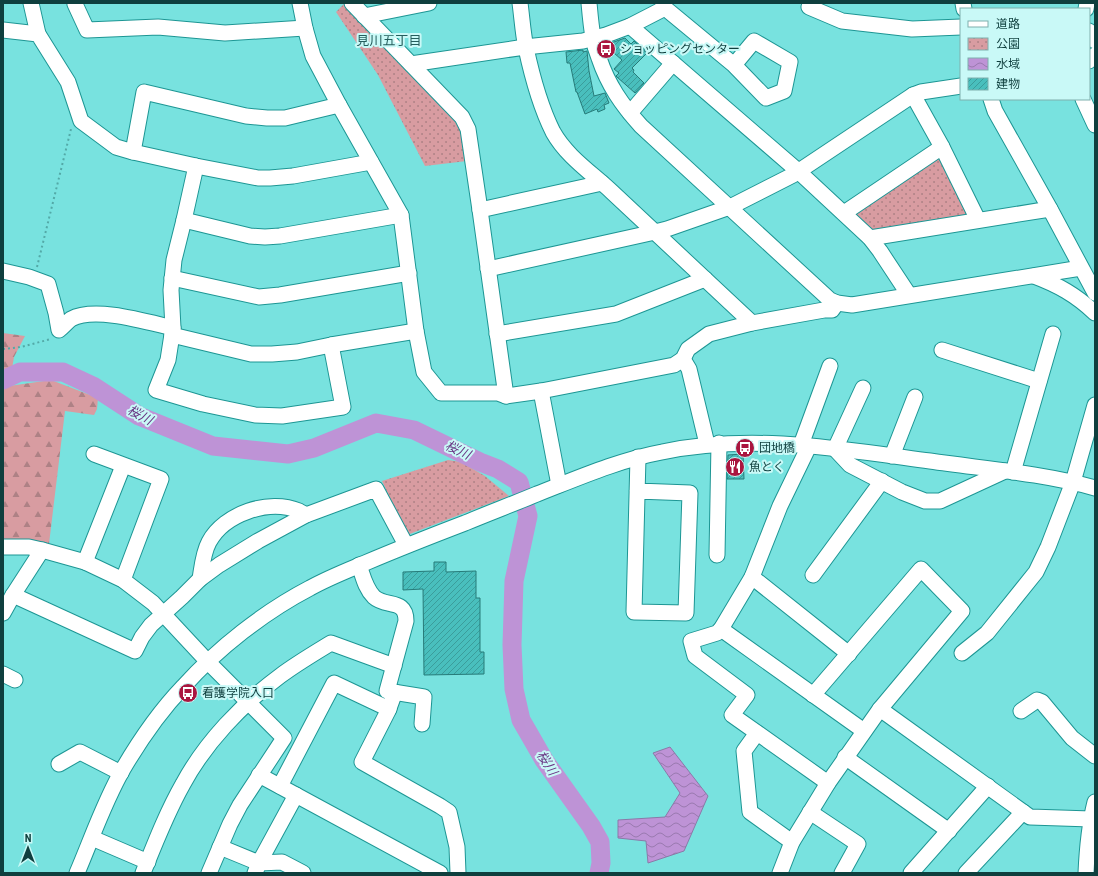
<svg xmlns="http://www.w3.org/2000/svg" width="1098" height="876" font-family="'Roboto Condensed','Noto Sans JP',sans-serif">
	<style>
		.forest { fill: url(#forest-firs) }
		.park { fill: url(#park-dots) }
		.water { fill: url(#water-waves); stroke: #8a7aa8 }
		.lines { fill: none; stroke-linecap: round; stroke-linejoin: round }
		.river { stroke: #be93d6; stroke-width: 19 }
		.building { fill: url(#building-hatch); stroke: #267b79 }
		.minor-casing { stroke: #1d9694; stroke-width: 17 }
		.path { stroke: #53a9a7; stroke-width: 2; stroke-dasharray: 2 3; stroke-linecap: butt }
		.minor { stroke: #fff; stroke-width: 15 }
		.labels { text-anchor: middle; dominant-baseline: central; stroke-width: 4; stroke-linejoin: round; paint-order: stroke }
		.poi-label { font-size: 12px; fill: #0f3f3e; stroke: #c9f9f7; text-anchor: start }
		.neighbourhood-label { font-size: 13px; fill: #255e5d; stroke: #c9f9f7 }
		.water-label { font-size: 13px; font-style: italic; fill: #693483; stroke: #c9f9f7 }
	</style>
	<defs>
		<pattern id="forest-firs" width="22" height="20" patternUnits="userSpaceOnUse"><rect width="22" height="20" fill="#d89ca1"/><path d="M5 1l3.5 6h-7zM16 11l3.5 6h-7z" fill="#ae8185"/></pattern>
		<pattern id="park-dots" width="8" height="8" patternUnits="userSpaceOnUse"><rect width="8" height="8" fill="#d89ca1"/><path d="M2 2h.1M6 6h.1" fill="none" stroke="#ae8185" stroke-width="1.8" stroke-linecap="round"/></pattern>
		<pattern id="water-waves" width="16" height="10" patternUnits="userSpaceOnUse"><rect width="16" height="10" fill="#be93d6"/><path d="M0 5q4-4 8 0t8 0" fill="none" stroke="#9979af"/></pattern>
		<pattern id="building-hatch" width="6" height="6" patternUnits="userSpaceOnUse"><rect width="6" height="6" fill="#49bfbd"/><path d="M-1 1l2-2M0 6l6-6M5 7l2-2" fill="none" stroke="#3b9d9b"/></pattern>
	</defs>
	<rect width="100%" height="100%" fill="#78e2df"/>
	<!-- forest -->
	<polygon class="forest" points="3,333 25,336 14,357 9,386 51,380 98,398 97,409 94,415 65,411 49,544 4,540 3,541"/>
	<!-- park -->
	<g class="park">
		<polygon points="344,4 455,118 461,131 467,161 425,166 378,75 336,12"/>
		<polygon points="935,155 941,157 969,214 871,231 853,216"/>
		<polygon points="448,460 461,462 485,476 509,496 407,535 382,481"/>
	</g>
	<!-- water -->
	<polygon class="water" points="670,747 708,796 684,851 648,863 646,841 618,838 618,820 665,817 680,793 653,753"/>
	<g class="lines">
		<!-- river -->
		<polyline class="river" points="3,380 20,372 63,372 93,386 139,416 213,446 288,454 314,448 376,423 414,430 480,462 498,469 519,482 528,516 514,581 512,645 514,689 521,720 532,739 544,760 591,826 600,842 601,863 599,873"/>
	</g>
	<!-- building -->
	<g class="building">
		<polygon points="625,38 631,44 634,41 647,53 632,68 634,70 633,72 644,83 635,93 617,77 616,76 619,73 614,69 622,60 607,47 611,43"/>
		<polygon points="583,50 583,52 587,51 589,71 594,96 605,93 609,103 604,105 605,109 598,112 597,109 585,114 577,92 576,92 570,63 567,63 566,52"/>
		<polygon points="743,454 744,479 727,479 728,455"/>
		<polygon points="434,562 446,562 446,572 476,571 476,598 480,598 480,652 484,652 484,674 424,675 423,589 403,590 403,572 434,571"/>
	</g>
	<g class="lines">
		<!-- minor casing -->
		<g class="minor-casing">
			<g id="minor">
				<polyline points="31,3 38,34"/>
				<polyline points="76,3 75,4 87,30 158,27 225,33 305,28"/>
				<polyline points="300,3 305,28 313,56 339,105 401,215 416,331 424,372 441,393 498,393 506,396 541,391 674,365 683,359 688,349 709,334 752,323 824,310 832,310 837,303"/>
				<polyline points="352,3 462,117 468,129 480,210 506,396"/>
				<path d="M520,3C522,18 523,34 526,48C532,76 540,106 553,132C567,157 592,173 612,192C659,236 705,279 752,323"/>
				<path d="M589,3C590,14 591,26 593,37C594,44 596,51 599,58C608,85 622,105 641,126L830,300L837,303L852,305L1081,268"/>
				<polyline points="663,3 665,8 734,65 766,98 784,91 790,62 754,41 734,65"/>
				<polyline points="963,3 964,9"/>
				<polyline points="809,7 842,21 912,29 961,27"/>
				<polyline points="1086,9 1087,3"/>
				<polyline points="364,16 429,3"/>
				<polyline points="630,26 798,171 870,238 880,251 909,295"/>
				<polyline points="3,30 38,34 68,82 81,121 116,147 133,152 196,166 258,178 270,178 293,176 371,162"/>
				<polyline points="1089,31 1095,41"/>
				<polyline points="1089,61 1095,55"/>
				<polyline points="411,64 525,47 583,41 606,35 630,26 665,8"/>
				<polyline points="913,95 942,147 978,220"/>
				<polyline points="991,99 995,111 1050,209 1095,293"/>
				<polyline points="1083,99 1095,125"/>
				<polyline points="630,113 673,63"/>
				<polyline points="133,152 144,92 246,116 267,118 285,118 339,105"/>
				<polyline points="196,166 184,220 174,260 171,290 173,328 168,360 156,390 203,404 255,415 282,416 343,407 331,345"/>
				<polyline points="480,210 602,183"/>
				<polyline points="844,213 942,147"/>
				<polyline points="184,220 250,236 265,237 280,236 401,215"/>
				<polyline points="870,238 1050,209"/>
				<polyline points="488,269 655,232 667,229 730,207 793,175 913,95 921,92 961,86"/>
				<path d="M3,271L29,277L48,284L56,313L59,330C63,327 67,322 71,319C95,306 147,322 173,328"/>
				<path d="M1034,276C1058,285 1076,295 1095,313"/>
				<polyline points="172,278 259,297 280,295 409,273"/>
				<polyline points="497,334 616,314 705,279"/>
				<polyline points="172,335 251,354 272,354 297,352 331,345 416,331"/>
				<polyline points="942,350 1039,381"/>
				<polyline points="683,359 689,369 707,444"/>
				<polyline points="863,388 835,449 850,465 902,492 925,501 940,501 1005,471"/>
				<polyline points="541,391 559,485"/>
				<polyline points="801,445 830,366"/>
				<polyline points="809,446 780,506 752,577 721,629 717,633 691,641 695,656 747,695 732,715 828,783"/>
				<polyline points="94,454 161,479 123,580"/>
				<polyline points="892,456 915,397"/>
				<polyline points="1013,472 1053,334"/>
				<polyline points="637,491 690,493 686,613 634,612 638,457"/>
				<polyline points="3,547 29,547 42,550 85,562 123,580 153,603 208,662 284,738 240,805 230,824 209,873"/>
				<polyline points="42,550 13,595 135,651 142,637 151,625 182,597 200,579 219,565 258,541 306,515 376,489 406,545"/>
				<polyline points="717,555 719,443"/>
				<polyline points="85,562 123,466"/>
				<path d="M359,565C363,576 365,588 374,597C386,608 406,598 406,621L387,691L424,697L422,724"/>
				<polyline points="813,575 882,481"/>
				<polyline points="752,577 849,654"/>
				<path d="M200,579C202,567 203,553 209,542C224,514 269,498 299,511C301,512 304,514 306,515"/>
				<polyline points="3,613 13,595"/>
				<polyline points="721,629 864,731"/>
				<polyline points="962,653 987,633 1036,572 1048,547 1073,482 1095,405"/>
				<polyline points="3,674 15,680"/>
				<polyline points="395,692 388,711 362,762 440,806 449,812 457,847 458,873"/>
				<polyline points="880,709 1030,817 1091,819"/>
				<polyline points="1021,711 1037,700 1042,702 1072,738 1095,756"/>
				<polyline points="757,733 744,751 750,812 792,842"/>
				<polyline points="845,757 949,831"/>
				<polyline points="59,764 80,752 121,773"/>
				<polyline points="259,775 440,873"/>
				<polyline points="280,786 334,683 389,709"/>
				<polyline points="810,812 858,844 842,873"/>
				<polyline points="92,838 148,862"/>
				<polyline points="220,847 259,863 282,862 303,873"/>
				<path d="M77,873C92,838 104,802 123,769C140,740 160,711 183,687C218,648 264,612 310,588C328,578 346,571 365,563C398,549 431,536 465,523C489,513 513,504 537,494C578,478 619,460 662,452C751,433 841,449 930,461C985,469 1041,473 1095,488"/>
				<path d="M143,873C155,843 167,812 183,784C205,743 242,704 280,676C296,664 313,654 331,643L394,666"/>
				<polyline points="255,873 259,863 296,795"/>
				<polyline points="780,873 792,842 828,783 880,709 962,611 921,569 813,695"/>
				<polyline points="911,873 988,786"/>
				<polyline points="966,873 1023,812"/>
				<path d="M1086,873C1087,849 1089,826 1095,802"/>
			</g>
		</g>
		<!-- path -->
		<g class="path">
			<polyline points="37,267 71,129"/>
			<polyline points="3,349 21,347 51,339"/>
		</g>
		<!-- minor -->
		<use href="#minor" class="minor"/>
	</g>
	<!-- icons -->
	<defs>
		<g id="bus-disc" transform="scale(1)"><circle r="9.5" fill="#aa153f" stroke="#c9f9f7"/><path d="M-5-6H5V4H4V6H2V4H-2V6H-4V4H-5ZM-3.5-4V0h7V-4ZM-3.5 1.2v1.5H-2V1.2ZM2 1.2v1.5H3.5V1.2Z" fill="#fff"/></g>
		<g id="restaurant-disc" transform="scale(1)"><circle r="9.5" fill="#aa153f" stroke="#c9f9f7"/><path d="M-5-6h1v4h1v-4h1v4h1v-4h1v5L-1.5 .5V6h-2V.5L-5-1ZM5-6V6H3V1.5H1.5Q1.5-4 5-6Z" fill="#fff"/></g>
	</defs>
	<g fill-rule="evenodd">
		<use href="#bus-disc" x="606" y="49"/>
		<use href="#bus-disc" x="745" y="448"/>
		<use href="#restaurant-disc" x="735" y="467"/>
		<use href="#bus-disc" x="188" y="693"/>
	</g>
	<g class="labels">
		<!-- poi labels -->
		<g class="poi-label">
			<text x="620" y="49">ショッピングセンター</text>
			<text x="759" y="448">団地橋</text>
			<text x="749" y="467">魚とく</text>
			<text x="202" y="693">看護学院入口</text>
		</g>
		<!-- neighbourhood labels -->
		<g class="neighbourhood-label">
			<text x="389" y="40">見川五丁目</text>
		</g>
		<!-- water labels -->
		<g class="water-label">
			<text transform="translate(140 415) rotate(28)">桜川</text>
			<text transform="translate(458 450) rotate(25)">桜川</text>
			<text transform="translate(547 763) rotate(57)">桜川</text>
		</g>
	</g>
	<!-- border -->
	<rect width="1098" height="876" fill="none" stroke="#0f3f3e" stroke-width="8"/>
	<!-- legend -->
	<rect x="960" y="8" width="130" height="92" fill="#c9f9f7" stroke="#7fafad"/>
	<rect x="968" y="21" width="20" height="6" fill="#ffffff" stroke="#7fafad"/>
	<text x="996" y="28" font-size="12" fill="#0f3f3e">道路</text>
	<rect x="968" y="38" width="20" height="12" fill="url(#park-dots)" stroke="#7fafad"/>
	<text x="996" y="48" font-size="12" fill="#0f3f3e">公園</text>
	<rect x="968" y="58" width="20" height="12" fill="url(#water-waves)" stroke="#7fafad"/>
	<text x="996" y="68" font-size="12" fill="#0f3f3e">水域</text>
	<rect x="968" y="78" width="20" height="12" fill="url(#building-hatch)" stroke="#7fafad"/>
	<text x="996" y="88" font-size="12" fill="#0f3f3e">建物</text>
	<!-- north arrow -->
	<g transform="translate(28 848)" stroke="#c9f9f7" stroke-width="3" paint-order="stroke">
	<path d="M0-3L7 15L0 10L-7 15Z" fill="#0f3f3e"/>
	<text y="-6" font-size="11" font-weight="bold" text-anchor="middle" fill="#0f3f3e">N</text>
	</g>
</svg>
